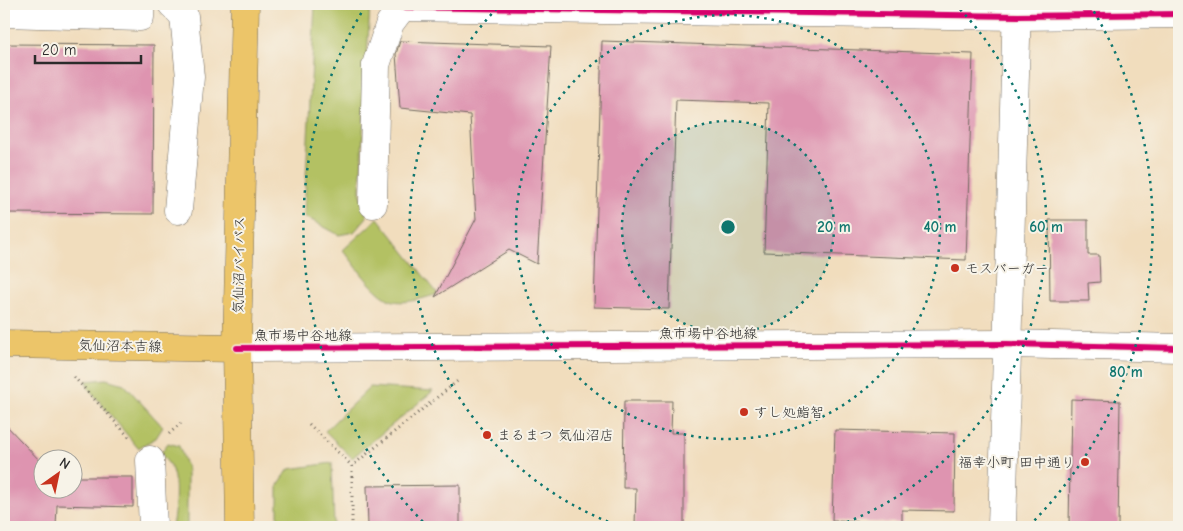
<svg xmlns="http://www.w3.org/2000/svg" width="1183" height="531" font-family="'Comic Neue','Klee One',sans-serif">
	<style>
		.green { fill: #b3c163; stroke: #6f7647 }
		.building { fill: #de94b0 }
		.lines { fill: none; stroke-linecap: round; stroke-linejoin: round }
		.minor-casing { stroke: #70695e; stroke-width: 29 }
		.tertiary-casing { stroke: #70695e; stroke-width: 29 }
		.primary-casing { stroke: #70695e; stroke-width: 29 }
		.trunk-casing { stroke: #70695e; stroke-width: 29 }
		.path { stroke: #70695e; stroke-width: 3; stroke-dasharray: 1 4; stroke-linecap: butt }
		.minor { stroke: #fff; stroke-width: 28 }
		.tertiary { stroke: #fff; stroke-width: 28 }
		.primary { stroke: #ecc569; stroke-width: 28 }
		.trunk { stroke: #ecc569; stroke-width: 28 }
		.cycleway-casing { stroke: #f7f3e8; stroke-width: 9 }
		.cycleway { stroke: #d6006c; stroke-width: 6 }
		.ring { fill: none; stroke: #0f766e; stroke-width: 2.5; stroke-dasharray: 2.5 5 }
		.poi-dot { fill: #c8321e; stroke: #f7f3e8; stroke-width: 2 }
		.labels { text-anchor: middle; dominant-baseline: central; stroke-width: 4; stroke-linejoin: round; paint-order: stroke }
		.street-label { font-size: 14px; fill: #2b2b2b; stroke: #f7f3e8 }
		.poi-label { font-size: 14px; fill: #2b2b2b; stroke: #f7f3e8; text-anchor: start }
		.centre { fill: #0f766e; stroke: #f7f3e8; stroke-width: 2.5 }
		.ring-label { font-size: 15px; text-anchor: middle; font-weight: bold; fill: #0f766e; stroke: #f7f3e8; stroke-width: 4; stroke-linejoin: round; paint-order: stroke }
	</style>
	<rect width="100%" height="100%" fill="#f7f3e8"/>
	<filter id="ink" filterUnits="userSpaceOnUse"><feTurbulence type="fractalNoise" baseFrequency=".02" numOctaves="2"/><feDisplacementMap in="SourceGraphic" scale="10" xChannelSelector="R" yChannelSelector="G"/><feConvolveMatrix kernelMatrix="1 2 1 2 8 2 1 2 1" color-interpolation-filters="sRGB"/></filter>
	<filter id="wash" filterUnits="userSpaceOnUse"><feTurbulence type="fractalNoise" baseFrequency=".0096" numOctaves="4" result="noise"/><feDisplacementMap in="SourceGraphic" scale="20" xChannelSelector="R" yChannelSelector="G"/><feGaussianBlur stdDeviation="1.12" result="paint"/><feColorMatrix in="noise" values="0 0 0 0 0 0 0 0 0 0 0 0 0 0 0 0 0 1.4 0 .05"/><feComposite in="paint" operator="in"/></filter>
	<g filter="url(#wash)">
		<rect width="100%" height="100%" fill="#f1ddbd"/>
		<!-- green -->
		<g class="green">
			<polygon points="315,4 370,4 360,191 367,217 354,232 339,235 304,216"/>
			<path d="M378,218L438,294C424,298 402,306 388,299C370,289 356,265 343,250Z"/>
			<polygon points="106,379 124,384 163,427 156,438 138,448 89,389 86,381"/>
			<polygon points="370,387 433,391 352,458 325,431"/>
			<path d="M168,443L179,446L187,468V527H172C175,509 178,488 172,470C170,463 164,460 161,453Z"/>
			<polygon points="332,463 334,527 278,527 278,485 289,469"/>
		</g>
		<g id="blocks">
			<!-- building -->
			<g class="building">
				<polygon points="400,41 551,46 537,264 509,250 435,297 476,219 470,115 400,108 396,54"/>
				<polygon points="602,41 973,54 966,260 764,252 769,103 676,100 669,309 594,307"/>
				<polygon points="4,44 154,45 153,214 4,213"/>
				<polygon points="1049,220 1088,220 1088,255 1099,255 1100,282 1088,283 1089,301 1050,301"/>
				<polygon points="1071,399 1120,401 1118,527 1069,527"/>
				<polygon points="624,401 672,401 671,433 684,433 684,527 635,527 636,488 623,488"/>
				<polygon points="4,423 42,463 42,488 72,488 72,477 133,477 133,507 57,505 56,527 4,527"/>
				<polygon points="835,430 955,433 954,511 902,510 902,523 832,521"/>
				<polygon points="460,485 460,527 368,527 367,486"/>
			</g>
		</g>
	</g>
	<g filter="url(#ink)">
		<use href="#blocks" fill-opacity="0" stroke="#70695e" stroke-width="1"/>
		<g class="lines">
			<!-- minor casing -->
			<g class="minor-casing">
				<g id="minor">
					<polyline points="172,4 184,16 190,77 178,210"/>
					<polyline points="402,4 402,7 1018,16 1179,14"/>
					<polyline points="4,13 140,17 140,4"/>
					<polyline points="373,204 376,65 390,23 402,7"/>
					<polyline points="150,460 153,527"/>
					<polyline points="1002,527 1017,4"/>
				</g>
			</g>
			<!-- tertiary casing -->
			<g class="tertiary-casing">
				<polyline id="tertiary" points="237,348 1007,344 1179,348"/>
			</g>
			<!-- primary casing -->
			<g class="primary-casing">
				<polyline id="primary" points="4,344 237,348"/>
			</g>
			<!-- trunk casing -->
			<g class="trunk-casing">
				<polyline id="trunk" points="240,527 237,348 245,4"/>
			</g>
			<!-- path -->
			<g class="path">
				<polyline points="74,377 129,437"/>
				<polyline points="309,424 352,466"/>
				<polyline points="169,434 181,423"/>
				<polyline points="352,527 352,466 460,379"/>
			</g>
			<!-- minor -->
			<use href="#minor" class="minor"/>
			<!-- tertiary -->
			<use href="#tertiary" class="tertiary"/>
			<!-- primary -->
			<use href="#primary" class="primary"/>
			<!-- trunk -->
			<use href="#trunk" class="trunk"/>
			<!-- cycleway casing -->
			<g class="cycleway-casing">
				<g id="cycleway">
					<polyline points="402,4 402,7 1018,16 1179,14"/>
					<polyline points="237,348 1007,344 1179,348"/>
				</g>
			</g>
			<!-- cycleway -->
			<use href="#cycleway" class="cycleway"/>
		</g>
	</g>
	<!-- distance rings -->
	<circle cx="728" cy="227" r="106" fill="#0f766e" fill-opacity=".12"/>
	<g class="ring">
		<circle cx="728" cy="227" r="106"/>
		<circle cx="728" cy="227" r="212"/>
		<path d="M622 527A318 318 0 0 1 501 4M955 4A318 318 0 0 1 834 527"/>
		<path d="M428 527A424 424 0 0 1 366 5M1090 5A424 424 0 0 1 1028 527"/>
	</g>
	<!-- markers -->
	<g class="poi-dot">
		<circle cx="955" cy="268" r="5"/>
		<circle cx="744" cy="412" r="5"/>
		<circle cx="487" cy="435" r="5"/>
		<circle cx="1085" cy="462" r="5"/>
	</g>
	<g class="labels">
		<!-- street labels -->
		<g class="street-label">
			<text transform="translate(239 265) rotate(-89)">気仙沼バイパス</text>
			<text x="708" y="333">魚市場中谷地線</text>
			<text x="303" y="335">魚市場中谷地線</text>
			<text transform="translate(120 346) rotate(1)">気仙沼本吉線</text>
		</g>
		<!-- poi labels -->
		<g class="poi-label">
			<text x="965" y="268">モスバーガー</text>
			<text x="754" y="412">すし処鮨智</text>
			<text x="497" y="435">まるまつ 気仙沼店</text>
			<text x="1075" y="462" text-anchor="end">福幸小町 田中通り</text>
		</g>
	</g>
	<circle cx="728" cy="227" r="8" class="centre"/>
	<g class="ring-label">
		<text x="834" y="232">20 m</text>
		<text x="940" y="232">40 m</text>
		<text x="1046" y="232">60 m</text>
		<text x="1126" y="377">80 m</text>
	</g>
	<!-- margin -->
	<rect width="1183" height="531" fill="none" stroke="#f7f3e8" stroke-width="20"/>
	<!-- north arrow -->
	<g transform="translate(58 474) rotate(33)"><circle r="24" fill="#f7f3e8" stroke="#a5a39c"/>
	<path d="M0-4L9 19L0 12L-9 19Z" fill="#c8321e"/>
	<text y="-8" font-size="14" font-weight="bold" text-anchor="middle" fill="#2b2b2b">N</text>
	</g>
	<!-- scale -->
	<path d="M35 55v8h106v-8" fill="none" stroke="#2b2b2b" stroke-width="2.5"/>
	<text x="42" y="55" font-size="15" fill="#2b2b2b" stroke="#f7f3e8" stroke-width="4" paint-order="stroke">20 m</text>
</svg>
